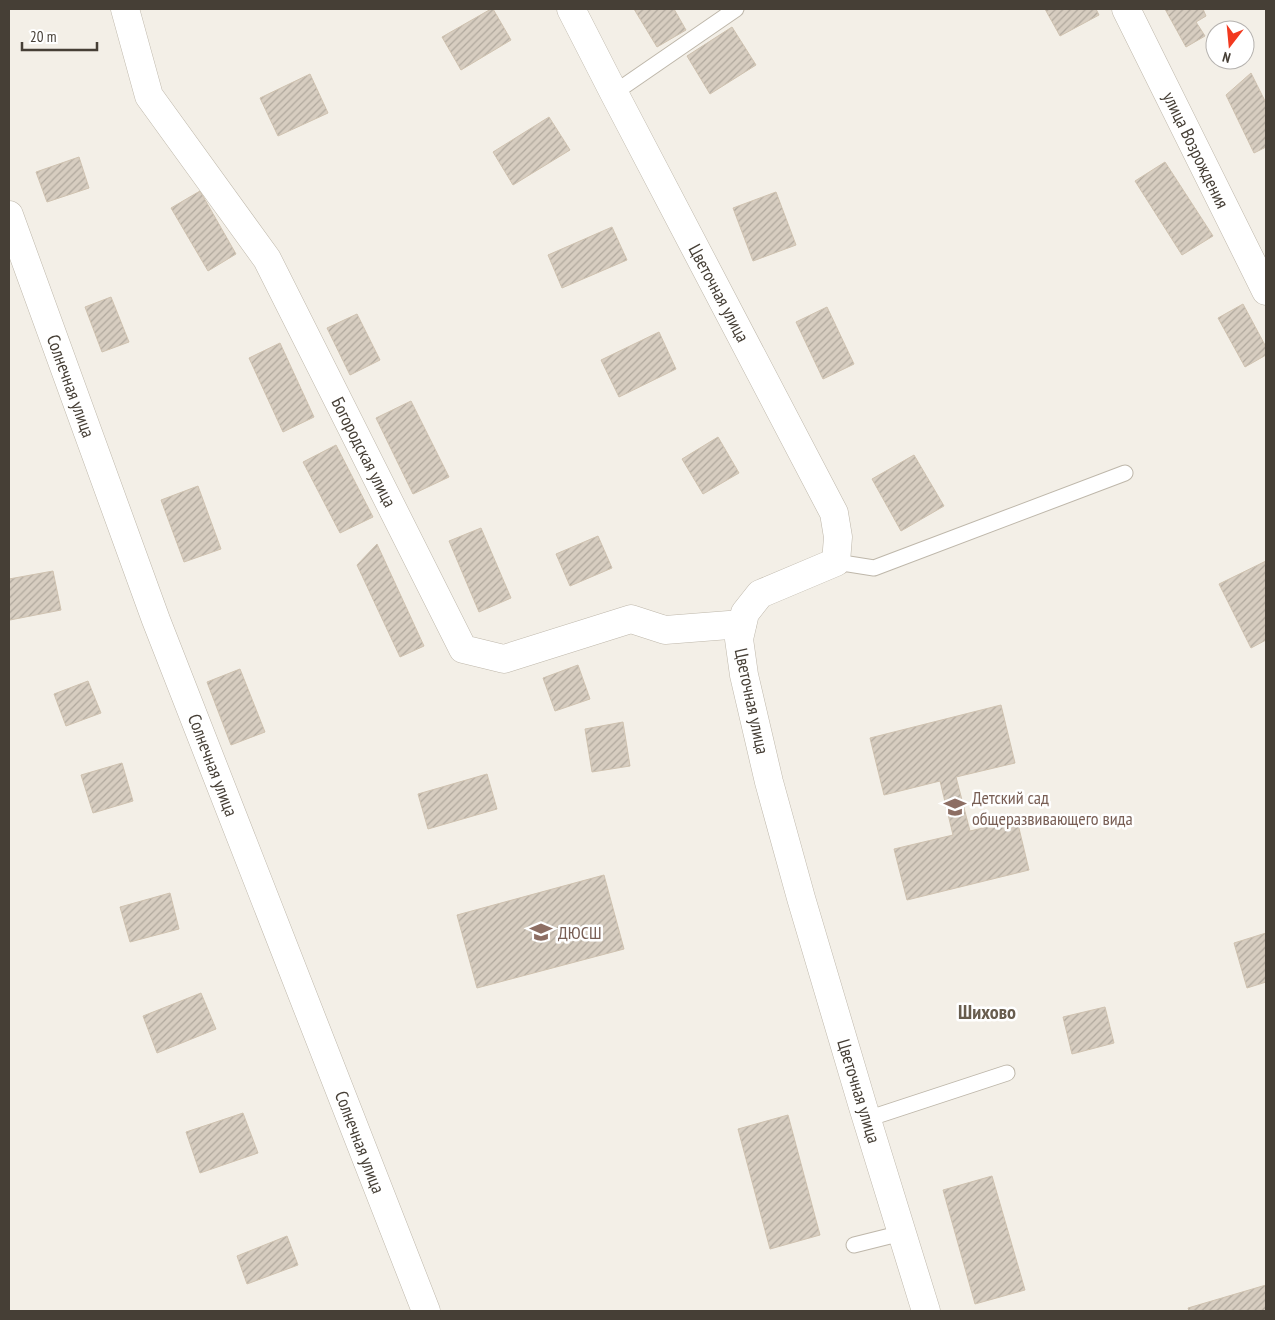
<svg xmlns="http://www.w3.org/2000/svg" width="1275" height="1320" font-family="'PT Sans Narrow',sans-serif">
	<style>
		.building { fill: url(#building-hatch); stroke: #cfc2b0 }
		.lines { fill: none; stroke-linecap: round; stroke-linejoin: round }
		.service-casing { stroke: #beb7aa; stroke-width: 17 }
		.minor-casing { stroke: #beb7aa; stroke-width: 29 }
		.service { stroke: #fff; stroke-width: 15 }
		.minor { stroke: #fff; stroke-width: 28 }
		.labels { text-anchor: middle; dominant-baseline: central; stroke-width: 5; stroke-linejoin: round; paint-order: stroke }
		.street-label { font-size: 18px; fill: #463f36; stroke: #fff }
		.education-label { font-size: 18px; fill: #785e54; stroke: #fff; text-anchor: start }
		.quarter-label { font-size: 20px; font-weight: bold; fill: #685d4e; stroke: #fff }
	</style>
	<defs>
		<pattern id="building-hatch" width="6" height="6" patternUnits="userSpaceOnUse" patternTransform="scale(1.25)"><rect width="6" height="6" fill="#d7cdc0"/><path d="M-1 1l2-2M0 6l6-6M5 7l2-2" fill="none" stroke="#b0a89d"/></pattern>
	</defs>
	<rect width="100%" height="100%" fill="#f3efe7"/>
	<!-- building -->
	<g class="building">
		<polygon points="491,9 493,9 511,40 461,70 442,37"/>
		<polygon points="634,9 674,9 686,30 657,47"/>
		<polygon points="1045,9 1096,9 1099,15 1060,36"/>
		<polygon points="1165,9 1203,9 1206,16 1196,22 1205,36 1186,47"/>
		<polygon points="732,27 756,65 710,94 687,56"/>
		<polygon points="1251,73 1266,103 1266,147 1254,153 1226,95"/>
		<polygon points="310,74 328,113 278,136 260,98"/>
		<polygon points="549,117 570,150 513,185 493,152"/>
		<polygon points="79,157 89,188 47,202 36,172"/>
		<polygon points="1165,162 1213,236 1182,255 1135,181"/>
		<polygon points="200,191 236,254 208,271 171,208"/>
		<polygon points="776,192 796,245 753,261 733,208"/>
		<polygon points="612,227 627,260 562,288 548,255"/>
		<polygon points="111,297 129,342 102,352 85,307"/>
		<polygon points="1243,304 1266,347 1266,355 1245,367 1218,318"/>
		<polygon points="827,307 854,364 823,379 796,322"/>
		<polygon points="357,314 380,360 350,375 327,328"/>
		<polygon points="659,332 676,369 619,397 601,360"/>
		<polygon points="280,343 314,417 283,432 249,358"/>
		<polygon points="411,401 449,477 413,494 376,418"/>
		<polygon points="718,437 739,473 703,494 682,459"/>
		<polygon points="336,445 373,517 340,533 303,462"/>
		<polygon points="914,455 944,506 901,531 872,479"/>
		<polygon points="198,486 221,549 184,562 161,500"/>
		<polygon points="481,528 511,598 479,612 449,541"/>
		<polygon points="598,536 612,568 570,586 556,554"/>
		<polygon points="377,544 424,646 400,657 357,565"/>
		<polygon points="1266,561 1266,640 1251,648 1219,584"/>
		<polygon points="53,571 61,610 10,620 9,614 9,579"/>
		<polygon points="578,665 590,699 555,711 543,678"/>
		<polygon points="240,669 265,732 231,745 207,682"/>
		<polygon points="88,681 101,713 66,726 54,694"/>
		<polygon points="1001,705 1015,763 956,777 970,831 1017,820 1029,870 907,900 894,849 953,835 940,781 884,795 870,738"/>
		<polygon points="623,722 630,766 592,772 585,729"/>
		<polygon points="122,763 133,801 93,813 81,775"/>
		<polygon points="487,774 497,809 428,829 418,794"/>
		<polygon points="604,875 624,949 477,988 457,915"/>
		<polygon points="170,893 179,929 130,942 120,907"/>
		<polygon points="1266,933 1266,982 1247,988 1234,943"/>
		<polygon points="201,993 216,1029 157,1053 143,1016"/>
		<polygon points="1105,1007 1114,1043 1072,1054 1063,1017"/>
		<polygon points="243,1113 258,1153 200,1173 186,1132"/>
		<polygon points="788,1115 820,1235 770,1249 738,1129"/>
		<polygon points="992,1176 1025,1290 975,1304 943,1190"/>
		<polygon points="287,1236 298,1265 247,1284 237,1256"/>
		<polygon points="1266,1285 1266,1311 1189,1311 1188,1308"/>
	</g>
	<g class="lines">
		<!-- service casing -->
		<g class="service-casing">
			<g id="service">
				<polyline points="614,93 736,9"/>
				<polyline points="836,562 874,568 1125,473"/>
				<polyline points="867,1119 1007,1073"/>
				<polyline points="854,1245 902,1233"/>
			</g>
		</g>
		<!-- minor casing -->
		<g class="minor-casing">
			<g id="minor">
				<polyline points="125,9 149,96 267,259 463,649 504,659 631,619 665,630 742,624"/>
				<polyline points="571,9 614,93 834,513 838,537 836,562 760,594 745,613 739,639 744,675 769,782 801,898 863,1107 926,1311"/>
				<polyline points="1126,9 1266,291"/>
				<polyline points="9,215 156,620 426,1311"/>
			</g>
		</g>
		<!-- service -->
		<use href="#service" class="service"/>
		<!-- minor -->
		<use href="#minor" class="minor"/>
	</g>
	<!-- icons -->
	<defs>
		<g id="school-bare" transform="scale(1.725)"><path d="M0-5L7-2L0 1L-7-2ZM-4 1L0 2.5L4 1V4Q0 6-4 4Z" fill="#8d6e63" stroke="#fff" stroke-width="2.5" paint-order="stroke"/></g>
	</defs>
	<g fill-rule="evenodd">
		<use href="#school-bare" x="955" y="807"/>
		<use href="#school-bare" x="541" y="932"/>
	</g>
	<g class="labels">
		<!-- street labels -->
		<g class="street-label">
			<text transform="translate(1196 150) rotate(64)">улица Возрождения</text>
			<text transform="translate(719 293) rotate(62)">Цветочная улица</text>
			<text transform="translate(71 386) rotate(70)">Солнечная улица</text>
			<text transform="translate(364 452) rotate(63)">Богородская улица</text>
			<text transform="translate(752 701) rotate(78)">Цветочная улица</text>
			<text transform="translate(213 765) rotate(69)">Солнечная улица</text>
			<text transform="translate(859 1091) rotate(73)">Цветочная улица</text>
			<text transform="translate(360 1142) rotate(69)">Солнечная улица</text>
		</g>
		<!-- education labels -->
		<g class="education-label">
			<text x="972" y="797">Детский сад<tspan x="972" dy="21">общеразвивающего вида</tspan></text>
			<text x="558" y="932">ДЮСШ</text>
		</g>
		<!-- quarter labels -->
		<g class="quarter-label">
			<text x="987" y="1012">Шихово</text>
		</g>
	</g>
	<!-- border -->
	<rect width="1275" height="1320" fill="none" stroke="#463f36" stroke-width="20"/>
	<!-- north arrow -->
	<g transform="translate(1230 45) rotate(196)"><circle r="24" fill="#ffffff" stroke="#b5b2af"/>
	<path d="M0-4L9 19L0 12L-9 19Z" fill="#f2391f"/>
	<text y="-8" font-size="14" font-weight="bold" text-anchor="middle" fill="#463f36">N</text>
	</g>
	<!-- scale -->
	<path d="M22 42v8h75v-8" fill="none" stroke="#463f36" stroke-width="2.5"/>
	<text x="30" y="42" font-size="15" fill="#463f36" stroke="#ffffff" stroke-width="4" paint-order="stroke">20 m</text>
</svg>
